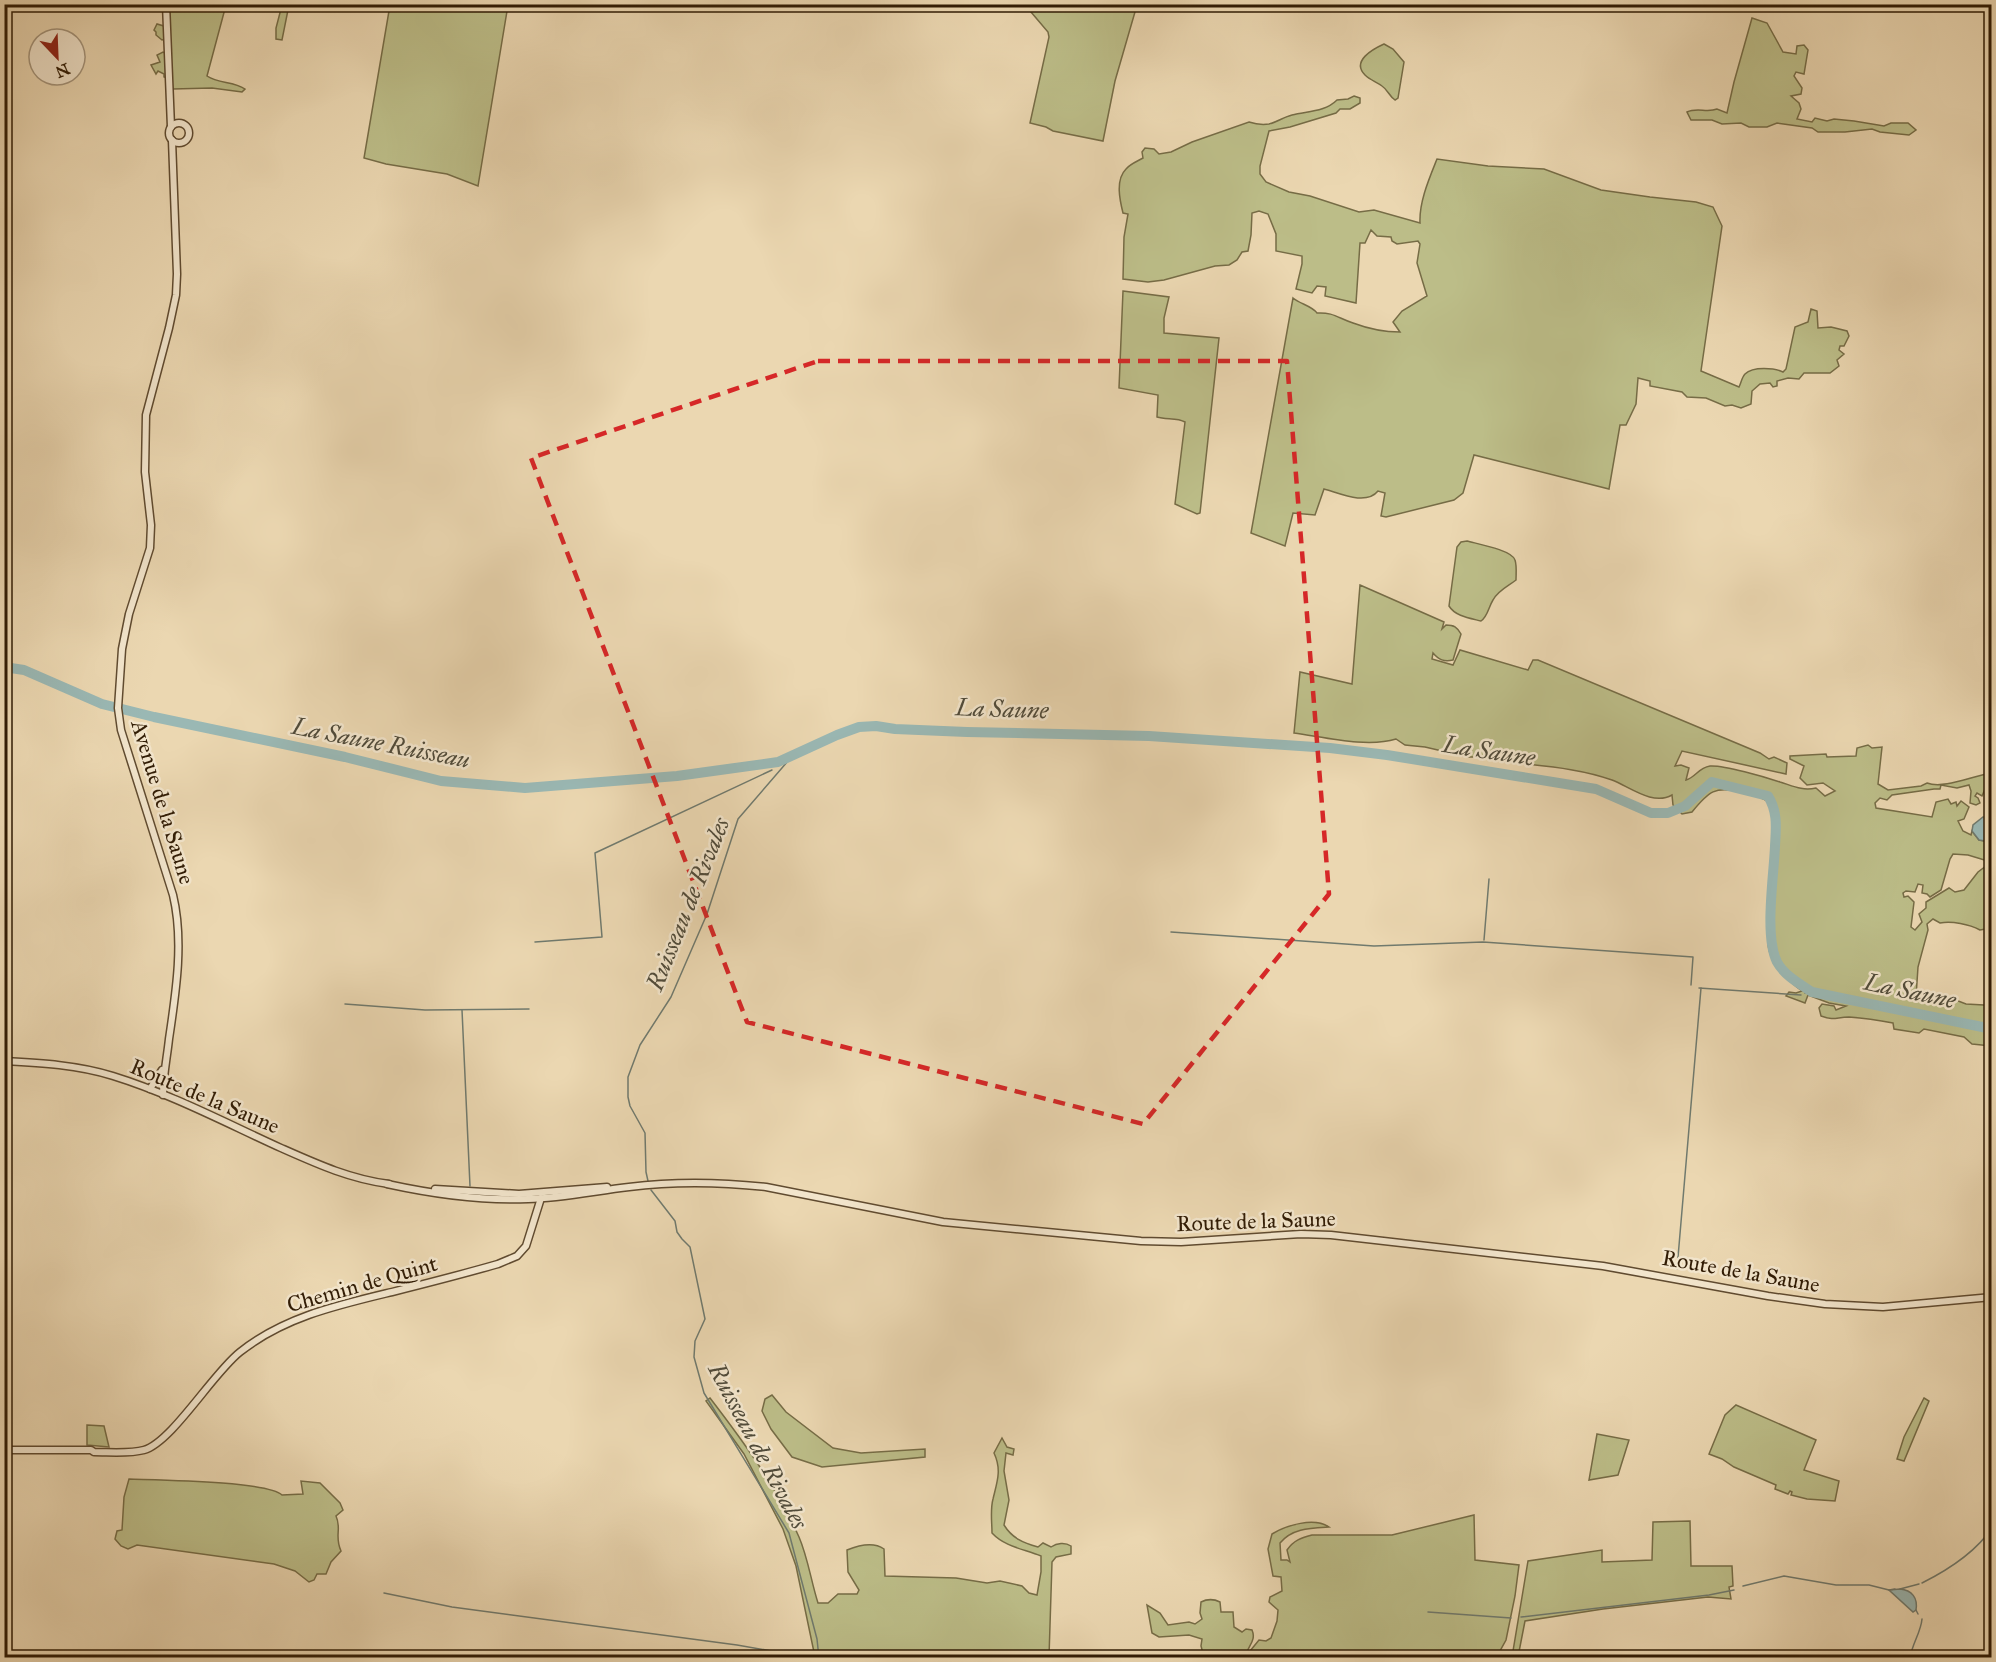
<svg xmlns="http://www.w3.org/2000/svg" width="1996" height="1662" font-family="'IM FELL Great Primer',serif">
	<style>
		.green { fill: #bcbd88; stroke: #766c46; stroke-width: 1.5 }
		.water { fill: #9ab8b4; stroke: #707a6e; stroke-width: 1.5 }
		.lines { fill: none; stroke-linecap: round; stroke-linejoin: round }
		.stream { stroke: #707a6e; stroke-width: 1.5 }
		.river { stroke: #9ab8b4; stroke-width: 10 }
		.tertiary-casing { stroke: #604b30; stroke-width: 9 }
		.tertiary { stroke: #f2e5cc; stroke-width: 6 }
		.marked { fill: none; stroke: #d62828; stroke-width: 4.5; stroke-dasharray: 12 8; stroke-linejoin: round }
		.labels { text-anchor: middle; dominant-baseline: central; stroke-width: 5; stroke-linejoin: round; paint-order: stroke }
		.street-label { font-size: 22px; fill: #311c05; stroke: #f2e5cc }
		.water-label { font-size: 24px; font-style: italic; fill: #504b3a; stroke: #f2e5cc }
	</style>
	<rect width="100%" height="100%" fill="#ebd7b1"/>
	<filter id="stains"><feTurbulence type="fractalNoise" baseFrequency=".00333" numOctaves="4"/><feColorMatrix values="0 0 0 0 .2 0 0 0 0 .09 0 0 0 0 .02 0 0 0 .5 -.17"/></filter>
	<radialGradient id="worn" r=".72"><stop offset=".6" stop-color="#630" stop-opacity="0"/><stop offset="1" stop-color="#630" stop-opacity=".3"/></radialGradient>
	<!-- green -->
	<g class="green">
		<path d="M170,5H226L207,76C219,84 233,81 245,89L242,92L212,88L173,89L171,84L172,79L164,77V74L158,71L156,74L151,65L160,62L157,55L163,52L167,54L166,39L162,40L156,35V32L154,30L157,24L164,26L169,18Z"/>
		<polygon points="282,5 289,5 282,40 276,39 276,28"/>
		<polygon points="390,5 508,5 478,186 447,174 386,164 364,158"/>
		<polygon points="1033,5 1039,5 1050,9 1052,5 1137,5 1115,81 1103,141 1053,131 1046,127 1030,123 1049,37 1048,32 1031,12"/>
		<path d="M1752,18L1767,23L1783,52L1796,54L1797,46L1804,45L1808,50L1804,74L1796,72L1794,76L1802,88L1801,94L1791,96L1799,103L1801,109L1797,119L1812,122L1815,118L1827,121L1834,119L1854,121L1884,126L1891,123H1908L1916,130L1909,135L1880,132L1872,129L1845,132H1818L1812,128L1777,123L1767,127H1749L1741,123L1722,124L1712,120H1691L1687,112C1697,107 1707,113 1717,109L1727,113L1734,82Z"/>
		<path d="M1384,44L1393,49L1404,62L1398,98L1395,100C1389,96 1388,90 1382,86C1377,82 1370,80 1365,75C1351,61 1373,49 1384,44Z"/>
		<path d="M1354,96L1360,98V103L1350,109H1340L1336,113L1290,127L1269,131L1260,166V174L1266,182L1289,192L1310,196L1359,212L1374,210L1420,223C1419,202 1429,179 1437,159L1488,166L1544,169L1601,190L1650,197L1696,202L1713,207L1722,226L1701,371L1739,387C1741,383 1742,377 1745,374C1753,366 1775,368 1783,372L1786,369L1795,327L1808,322L1811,309L1817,311L1818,328L1831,327L1847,331L1849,336L1844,346H1840L1839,350L1844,354L1837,360L1839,366L1830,373H1804L1799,379L1788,378L1777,381V386L1773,387L1770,383L1760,384L1752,391L1751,404L1741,408L1732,405L1725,406L1706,398L1687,397L1682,392L1650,386V381L1638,378L1636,404L1626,425H1620L1609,489L1474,455L1463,493L1454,500L1386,517L1381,516L1385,493L1378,491C1366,506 1339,493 1324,489L1315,515L1293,513L1285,546L1251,533L1293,298C1300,304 1312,306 1317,313C1333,312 1338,318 1353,323C1369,329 1384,332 1400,332L1393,322L1402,311L1427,296L1417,263L1420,244L1418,241L1397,244L1392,241L1391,237L1377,236L1371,230L1365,243H1360L1356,303L1325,296L1326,287L1317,286L1312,293L1296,289L1302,264V256L1276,251V234L1268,214L1259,211L1252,213L1251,235L1248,251L1242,252L1237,260L1229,265L1215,266L1164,280L1148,282L1123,279L1124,237L1128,214L1123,213C1120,201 1115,180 1126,169C1130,164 1138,161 1143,158L1142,152L1145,148L1154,149L1159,154L1171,152L1192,142L1249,122C1255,124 1262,125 1269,124C1277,122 1284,117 1292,115C1308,111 1325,112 1337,100L1348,99Z"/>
		<path d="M1123,291L1169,297L1164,318V333L1219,338L1200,513L1197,514L1175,504L1185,422C1177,417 1166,420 1157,417L1158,395L1119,388Z"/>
		<path d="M1467,541C1478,544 1512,550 1515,560C1517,566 1516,574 1516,580C1508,586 1497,591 1493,600C1488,608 1488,616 1481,621C1469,618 1455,616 1449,606L1457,547L1461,542Z"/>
		<path d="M1360,585L1444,622L1442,629L1446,625C1454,625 1457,627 1461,634L1453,660C1444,662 1439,660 1433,653L1432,659L1453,665L1460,650L1528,670L1533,660H1538L1760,753L1769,759L1774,757L1787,763L1786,774L1682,751L1675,766L1681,765L1689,768L1686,780C1696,777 1698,768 1710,766C1724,765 1765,777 1780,782C1793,786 1802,791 1816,788L1825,796L1835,791L1823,783L1807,785L1800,778L1804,766L1790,759V756L1826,754L1827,757L1856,756L1857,748L1868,745L1872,748L1882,747L1878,784L1888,790L1921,786L1927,783C1943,789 1970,777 1987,774L1991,779L1992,809L1990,810L1985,807L1989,794L1987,792L1989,787L1985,789L1982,796L1977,793L1975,796L1978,798L1980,803L1976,805L1970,803L1971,791L1969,785L1957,788L1941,785L1940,789H1934L1892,795L1887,800L1880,798L1875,803L1876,808L1932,817L1936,802L1948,799L1951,804L1956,802L1957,806L1961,801L1969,807L1964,819L1958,821L1963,831L1971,835L1972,831L1979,840L1991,842V862L1968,855L1953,854L1950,859L1941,890L1930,897L1927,894L1922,893L1923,885L1918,884L1915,892L1906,891L1903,893L1904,897L1908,896L1914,902L1911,927L1915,930L1922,922L1919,914L1926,908V902L1949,888L1955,892L1964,890L1978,872L1986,866L1991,867V928L1980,930C1969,924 1952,921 1940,923L1933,919L1927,924L1928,930L1918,967L1916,997L1953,999L1966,1004L1984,1005L1991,1009V1046L1972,1044L1964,1037L1924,1029L1919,1033L1894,1029L1893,1023C1878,1020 1864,1018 1849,1017C1836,1017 1835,1021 1821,1016L1819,1008L1822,1004L1834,1006L1836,1010L1846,1006L1829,1003L1808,995L1805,1003L1786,996L1789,992L1796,993L1802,991C1789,981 1777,971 1771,956C1765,942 1769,925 1770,910C1772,874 1778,837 1769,802C1760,796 1752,795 1741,792C1715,786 1709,791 1692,812L1682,814L1673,805L1672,795C1653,806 1630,787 1612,780C1576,767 1537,766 1500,761L1491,757H1468L1425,747L1405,745L1396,739C1367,748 1324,737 1294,733L1300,672L1352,684Z"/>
		<polygon points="772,1395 786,1412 833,1448 861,1453 925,1449 925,1457 822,1467 792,1457 771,1429 762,1411 765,1399"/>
		<path d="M710,1398C743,1441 776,1486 799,1537C808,1558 811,1581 818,1603H828L838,1594H857L859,1590L848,1572L847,1550C859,1545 873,1541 884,1549L885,1576L956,1578L987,1583L1000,1581L1022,1586L1029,1593L1037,1595L1041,1572V1556C1024,1549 1005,1547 992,1533C992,1522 990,1510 993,1499C997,1482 1002,1470 994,1453L1002,1438L1007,1447L1014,1449L1013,1455L1006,1453L1004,1471L1009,1500L1004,1525C1012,1538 1023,1543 1038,1547L1043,1543L1051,1547C1057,1543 1065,1542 1071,1546V1554L1056,1557L1052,1562L1049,1657H815L796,1566L783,1529L744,1454L706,1401Z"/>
		<polygon points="1924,1398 1929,1401 1904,1461 1897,1459 1904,1437"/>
		<polygon points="1736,1405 1816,1440 1804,1470 1839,1481 1835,1501 1807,1499 1791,1495 1792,1492 1790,1491 1788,1494 1775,1489 1776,1485 1734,1467 1722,1459 1709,1454 1725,1415"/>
		<polygon points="87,1425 104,1426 109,1447 87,1445"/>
		<polygon points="1597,1434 1629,1440 1618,1475 1589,1480"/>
		<path d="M129,1479C155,1480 267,1481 282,1495L303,1494L301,1481L320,1483L340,1503L343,1510L336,1516C342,1529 334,1536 341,1551L331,1562L326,1574H317L314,1580L309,1582L295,1571L274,1564L137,1545L128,1549L121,1546L115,1539L117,1531L122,1530L124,1497Z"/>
		<path d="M1474,1515L1475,1560L1519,1565L1515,1596L1506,1640L1500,1651L1501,1657H1204L1201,1646L1202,1639L1189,1635L1159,1637L1152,1633L1147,1605L1160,1613L1168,1625L1189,1622L1195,1624L1202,1619L1200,1613L1201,1602C1207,1599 1214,1599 1220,1602L1221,1612H1233L1234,1627L1242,1632L1246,1629L1252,1630C1256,1639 1250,1644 1247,1652L1250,1651L1259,1640L1266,1641L1271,1638L1277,1621L1278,1610L1269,1602L1270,1597L1282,1591L1281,1577L1273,1576L1268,1549L1272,1534C1287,1525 1314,1517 1329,1527C1311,1528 1292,1528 1280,1543L1281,1560H1287L1290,1562L1287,1550C1294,1540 1301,1538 1312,1535H1392Z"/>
		<polygon points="1690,1521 1691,1566 1732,1566 1733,1586 1729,1587 1731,1599 1708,1597 1603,1609 1525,1621 1518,1657 1512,1657 1528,1561 1602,1550 1602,1562 1652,1560 1653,1522"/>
	</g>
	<!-- water -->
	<g class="water">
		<polygon points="1983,817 1989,817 1991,821 1991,842 1979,840 1972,831 1973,825"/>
		<path d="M1900,1589C1912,1590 1918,1598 1916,1610L1913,1612L1889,1590Z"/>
	</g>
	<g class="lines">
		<!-- stream -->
		<g class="stream">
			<polyline points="777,765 778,762"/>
			<polyline points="1171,932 1374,946 1483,942 1693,957 1691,985"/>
			<polyline points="1484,940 1489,879"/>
			<polyline points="535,942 602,937 595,853 772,770"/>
			<polyline points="1699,988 1801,995"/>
			<polyline points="1805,993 1810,990"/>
			<polyline points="345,1004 425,1010 529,1009"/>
			<polyline points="462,1010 470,1186"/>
			<polyline points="648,1181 646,1172 645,1133 630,1106 628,1097 628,1077 640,1045 671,997 707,914 738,819 794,754"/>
			<polyline points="651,1190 675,1221 677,1232 682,1239 690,1247 705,1319 695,1341 694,1357 704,1393 789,1533 817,1639 819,1658"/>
			<polyline points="1677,1269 1701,988"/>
			<path d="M1922,1583C1948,1570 1975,1553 1992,1528"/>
			<polyline points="1743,1586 1784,1576 1836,1585 1869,1585 1889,1590 1895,1589"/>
			<polyline points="1900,1589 1919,1584"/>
			<polyline points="384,1593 452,1607 737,1645 812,1658"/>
			<polyline points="1916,1610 1918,1614"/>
			<polyline points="1428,1612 1511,1618"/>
			<polyline points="1521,1617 1709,1595 1734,1590"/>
			<path d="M1910,1658C1912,1644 1921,1632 1922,1619"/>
		</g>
		<!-- river -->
		<path class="river" d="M4,667L24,670L102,704L154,717L345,757L441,781L525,788L677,776L778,762L837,735L859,727L876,726L895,729L967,732L1149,736L1330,748L1387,755L1596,789L1651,813H1668L1685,806L1712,782L1768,796C1778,812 1776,828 1775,846C1774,875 1764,936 1777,962C1784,975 1800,984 1812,992L1992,1029"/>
		<!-- tertiary casing -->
		<g class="tertiary-casing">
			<g id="tertiary">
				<polyline points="166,4 171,127"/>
				<circle cx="179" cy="133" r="10"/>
				<path d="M4,1061C41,1063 78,1065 113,1076C171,1094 226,1123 281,1148C317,1164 350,1179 389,1184"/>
				<polyline points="150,1089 162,1070"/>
				<path d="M163,1095C163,1076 167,1058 169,1039C176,992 184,941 173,895L121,730L118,708L122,649L129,614L150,548L151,525L145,472L146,415L169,328L176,295L177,274L172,140"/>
				<path d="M387,1184C433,1194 481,1201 528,1199C562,1198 595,1191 629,1187C675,1181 721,1182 766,1187L943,1222L1141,1241L1181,1242L1301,1234L1331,1235L1603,1266L1768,1296L1825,1304L1883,1307L1992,1297"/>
				<polyline points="435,1189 519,1194 607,1187"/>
				<path d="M4,1450H91L94,1452C110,1452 129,1454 144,1450C172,1442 213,1373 240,1352C284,1317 338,1305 392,1292C428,1283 463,1274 498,1264L517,1256L526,1246L541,1198"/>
			</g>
		</g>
		<!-- tertiary -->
		<use href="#tertiary" class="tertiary"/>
	</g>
	<!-- marked area -->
	<path class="marked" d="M818,361H1287L1329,894L1143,1124L747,1022L531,458Z"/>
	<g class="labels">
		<!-- street labels -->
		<g class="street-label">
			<text transform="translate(163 802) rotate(73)">Avenue de la Saune</text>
			<text transform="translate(205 1096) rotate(23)">Route de la Saune</text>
			<text transform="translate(1256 1221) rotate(-2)">Route de la Saune</text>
			<text transform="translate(1741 1271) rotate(10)">Route de la Saune</text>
			<text transform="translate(362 1284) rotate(-16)">Chemin de Quint</text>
		</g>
		<!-- water labels -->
		<g class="water-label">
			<text transform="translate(1002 709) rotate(2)">La Saune</text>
			<text transform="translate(381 743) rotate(11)">La Saune Ruisseau</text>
			<text transform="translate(1489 751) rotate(9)">La Saune</text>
			<text transform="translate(688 904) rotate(-68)">Ruisseau de Rivales</text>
			<text transform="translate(1910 991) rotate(12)">La Saune</text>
			<text transform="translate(758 1446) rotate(62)">Ruisseau de Rivales</text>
		</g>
	</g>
	<!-- margin -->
	<rect width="1996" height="1662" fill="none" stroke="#ebd7b1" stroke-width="24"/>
	<rect x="6" y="6" width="1984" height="1650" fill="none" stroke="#311c05" stroke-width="3"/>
	<rect x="12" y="12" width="1972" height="1638" fill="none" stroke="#311c05" stroke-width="1.5"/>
	<!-- north arrow -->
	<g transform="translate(57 57) rotate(157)"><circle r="28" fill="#f2e5cc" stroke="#a5957c" stroke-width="1.5"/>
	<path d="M0-4.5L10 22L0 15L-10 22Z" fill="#8f2418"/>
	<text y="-9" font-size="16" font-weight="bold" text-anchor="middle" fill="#311c05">N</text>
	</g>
	<rect width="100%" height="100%" filter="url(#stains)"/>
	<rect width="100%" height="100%" fill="url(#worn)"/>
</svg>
